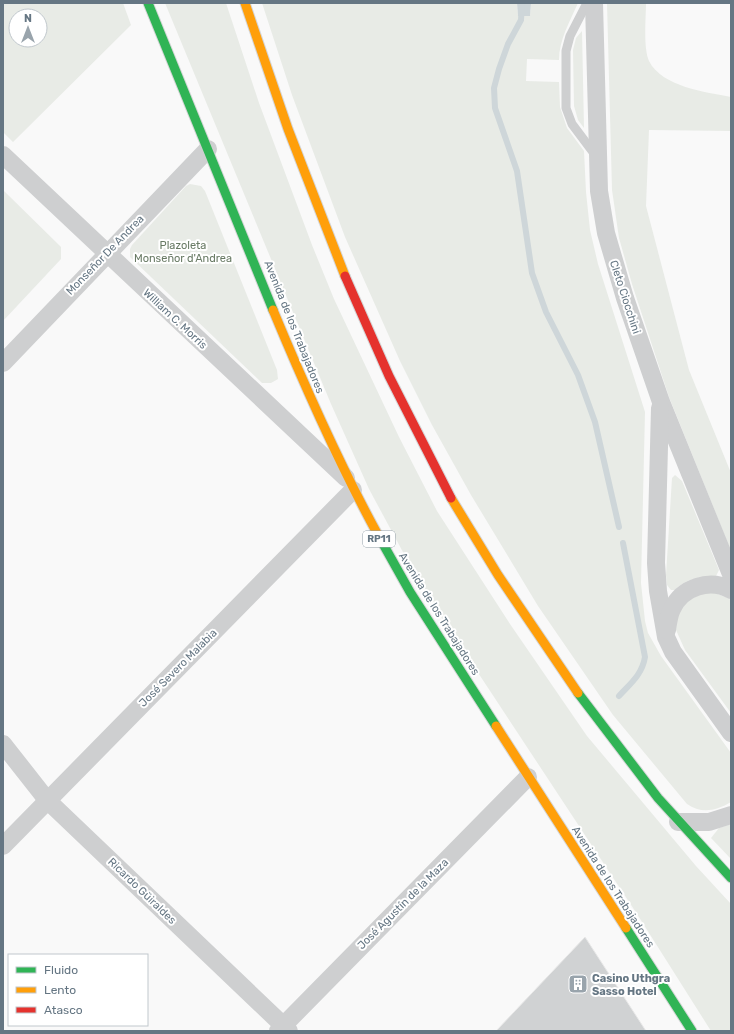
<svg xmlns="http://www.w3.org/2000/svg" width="734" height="1034" font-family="Rubik,sans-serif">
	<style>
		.green { fill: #e8ebe6; fill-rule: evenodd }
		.water { fill: #ced6d9 }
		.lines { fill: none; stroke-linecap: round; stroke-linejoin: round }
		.stream { stroke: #ced6d9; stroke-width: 6 }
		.building { fill: #d0d2d3; stroke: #e8e8e8 }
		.fast-casing { stroke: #d5d6d7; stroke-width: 11 }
		.slow-casing { stroke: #d5d6d7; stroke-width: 11 }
		.jam-casing { stroke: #d5d6d7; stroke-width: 11 }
		.lane { stroke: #cecfd0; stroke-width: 9 }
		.street { stroke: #cecfd0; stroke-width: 18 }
		.fast { stroke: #30b455; stroke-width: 9 }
		.slow { stroke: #ff9f0a; stroke-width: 9 }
		.jam { stroke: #e5322d; stroke-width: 9 }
		.labels { text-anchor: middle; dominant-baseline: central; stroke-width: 4; stroke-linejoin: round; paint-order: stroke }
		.shield { fill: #fff; stroke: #939fa8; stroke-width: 1 }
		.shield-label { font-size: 10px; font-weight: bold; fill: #657683 }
		.park-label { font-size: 11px; fill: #687a64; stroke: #fff }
		.street-label { font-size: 11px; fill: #657683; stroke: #fff }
		.poi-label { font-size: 11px; font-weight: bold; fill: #657683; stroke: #fff; text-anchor: start }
	</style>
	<rect width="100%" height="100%" fill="#f9f9f9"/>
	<!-- green -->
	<g class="green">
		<path d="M3,3H123L131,25L13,142L3,132ZM16,16H40V40H16Z"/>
		<polygon points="165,3 226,3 259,103 312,245 334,299 399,437 437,511 510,624 587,736 696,866 731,904 731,1031 711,1031 637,914 440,615 404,554 369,489 331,404"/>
		<path d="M262,3H517L518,16H530L531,3H578C570,21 559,40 559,60L527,59L526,81L559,82L560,107L567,128L584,151L586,192L590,230L598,264L645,412L641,583L645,621L648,633L661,656L731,753V802C716,811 701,814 687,804L613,715L538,606L471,495L432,425L400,361L345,237L292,95Z"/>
		<path d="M607,3H646C646,19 643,47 649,61C662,87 706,92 731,97V131L649,130L646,206L689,370L731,473V551L669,397L632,284L619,238L612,190Z"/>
		<polygon points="582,31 584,128 578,120 574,106 573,50 576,38"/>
		<polygon points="190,184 201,186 205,191 277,370 278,379 271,383 262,383 130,257 130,249 132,245 186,186"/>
		<polygon points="3,190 61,247 61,259 3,321"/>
		<path d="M675,475L682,481L719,570L716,576C699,577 687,578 675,590H671L667,585L666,575L672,478Z"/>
		<polygon points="708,590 728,598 731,600 731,713 685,650 676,630 677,616 686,602"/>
		<polygon points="731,824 731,859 711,838 719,828"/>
	</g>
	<!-- water -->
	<polygon class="water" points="517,3 531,3 530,16 518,16"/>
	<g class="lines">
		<!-- stream -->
		<g class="stream">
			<polyline points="522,3 521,20 508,44 499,69 494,88 495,108 517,171 532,273 546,312 578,375 595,422 619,527"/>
			<path d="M619,696C630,684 642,675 645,657L623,543"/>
		</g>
	</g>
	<!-- building -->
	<polygon class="building" points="585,937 646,1031 496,1031"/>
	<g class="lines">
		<!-- fast casing -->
		<g class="fast-casing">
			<g id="fast">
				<polyline points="148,3 273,310"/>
				<polyline points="378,535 410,592 496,726"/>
				<polyline points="578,693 658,798 731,878"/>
				<polyline points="626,928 692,1031"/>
			</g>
		</g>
		<!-- slow casing -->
		<g class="slow-casing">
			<g id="slow">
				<polyline points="245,3 288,129 345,276"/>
				<path d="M273,310C305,387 338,462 378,535"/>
				<polyline points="451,498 498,575 578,693"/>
				<polyline points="496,726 626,928"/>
			</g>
		</g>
		<!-- jam casing -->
		<g class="jam-casing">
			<polyline id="jam" points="345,276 389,376 451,498"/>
		</g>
		<!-- lane -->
		<polyline class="lane" points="587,3 570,36 566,51 566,108 572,124 596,156"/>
		<!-- street -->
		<g class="street">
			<polyline points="594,3 599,191 606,233 625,298 661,402 731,574"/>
			<polyline points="3,155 346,478"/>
			<polyline points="3,363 208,149"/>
			<polyline points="660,408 656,563 658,591 666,637 673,652 731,733"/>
			<path d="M667,630C668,623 669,615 672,609C682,587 710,578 731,590"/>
			<polyline points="3,744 47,800 289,1031"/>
			<polyline points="678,822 709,822 731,815"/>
			<polyline points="3,846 353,490"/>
			<polyline points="278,1031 528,777"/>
		</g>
		<!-- fast -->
		<use href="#fast" class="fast"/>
		<!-- slow -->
		<use href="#slow" class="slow"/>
		<!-- jam -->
		<use href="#jam" class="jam"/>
	</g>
	<!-- icons -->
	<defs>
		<g id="building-square" transform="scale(1)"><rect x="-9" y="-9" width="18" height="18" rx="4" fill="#99a4ac" stroke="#fff"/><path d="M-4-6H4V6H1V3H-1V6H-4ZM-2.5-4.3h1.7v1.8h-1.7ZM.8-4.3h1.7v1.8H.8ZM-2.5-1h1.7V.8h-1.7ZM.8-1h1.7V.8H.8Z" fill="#fff"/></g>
	</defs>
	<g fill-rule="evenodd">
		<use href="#building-square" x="578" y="984"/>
	</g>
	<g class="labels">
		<!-- shield labels -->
		<rect class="shield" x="363" y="531" width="32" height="16" rx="3"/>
		<g class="shield-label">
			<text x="379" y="539">RP11</text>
		</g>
		<!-- park labels -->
		<g class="park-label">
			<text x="183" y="245">Plazoleta<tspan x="183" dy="13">Monseñor d'Andrea</tspan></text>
		</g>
		<!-- street labels -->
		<g class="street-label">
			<text transform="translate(105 255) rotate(-46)">Monseñor De Andrea</text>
			<text transform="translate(625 297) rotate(72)">Cleto Ciocchini</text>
			<text transform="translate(175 319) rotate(43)">William C. Morris</text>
			<text transform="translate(294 327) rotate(68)">Avenida de los Trabajadores</text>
			<text transform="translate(439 614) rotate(58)">Avenida de los Trabajadores</text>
			<text transform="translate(178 668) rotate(-45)">José Severo Malabia</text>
			<text transform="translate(613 887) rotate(57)">Avenida de los Trabajadores</text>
			<text transform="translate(142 891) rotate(44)">Ricardo Güiraldes</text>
			<text transform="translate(403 904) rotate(-45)">José Agustín de la Maza</text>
		</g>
		<!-- poi labels -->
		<g class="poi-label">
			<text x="592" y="978">Casino Uthgra<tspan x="592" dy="13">Sasso Hotel</tspan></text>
		</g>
	</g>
	<!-- border -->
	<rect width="734" height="1034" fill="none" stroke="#657683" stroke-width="8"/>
	<!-- legend -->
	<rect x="8" y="954" width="140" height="72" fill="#ffffff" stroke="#c1c8cd"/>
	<rect x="16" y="967" width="20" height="6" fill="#30b455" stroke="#c1c8cd"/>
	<text x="44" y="974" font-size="12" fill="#657683">Fluido</text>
	<rect x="16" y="987" width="20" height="6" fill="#ff9f0a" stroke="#c1c8cd"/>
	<text x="44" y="994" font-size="12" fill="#657683">Lento</text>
	<rect x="16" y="1007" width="20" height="6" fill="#e5322d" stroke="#c1c8cd"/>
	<text x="44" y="1014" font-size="12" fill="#657683">Atasco</text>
	<!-- north arrow -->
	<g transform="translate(28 28)"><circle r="19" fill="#ffffff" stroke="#c1c8cd"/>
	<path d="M0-3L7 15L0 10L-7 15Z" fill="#99a4ac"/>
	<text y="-6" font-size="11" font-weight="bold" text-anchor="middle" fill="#657683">N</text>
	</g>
</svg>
